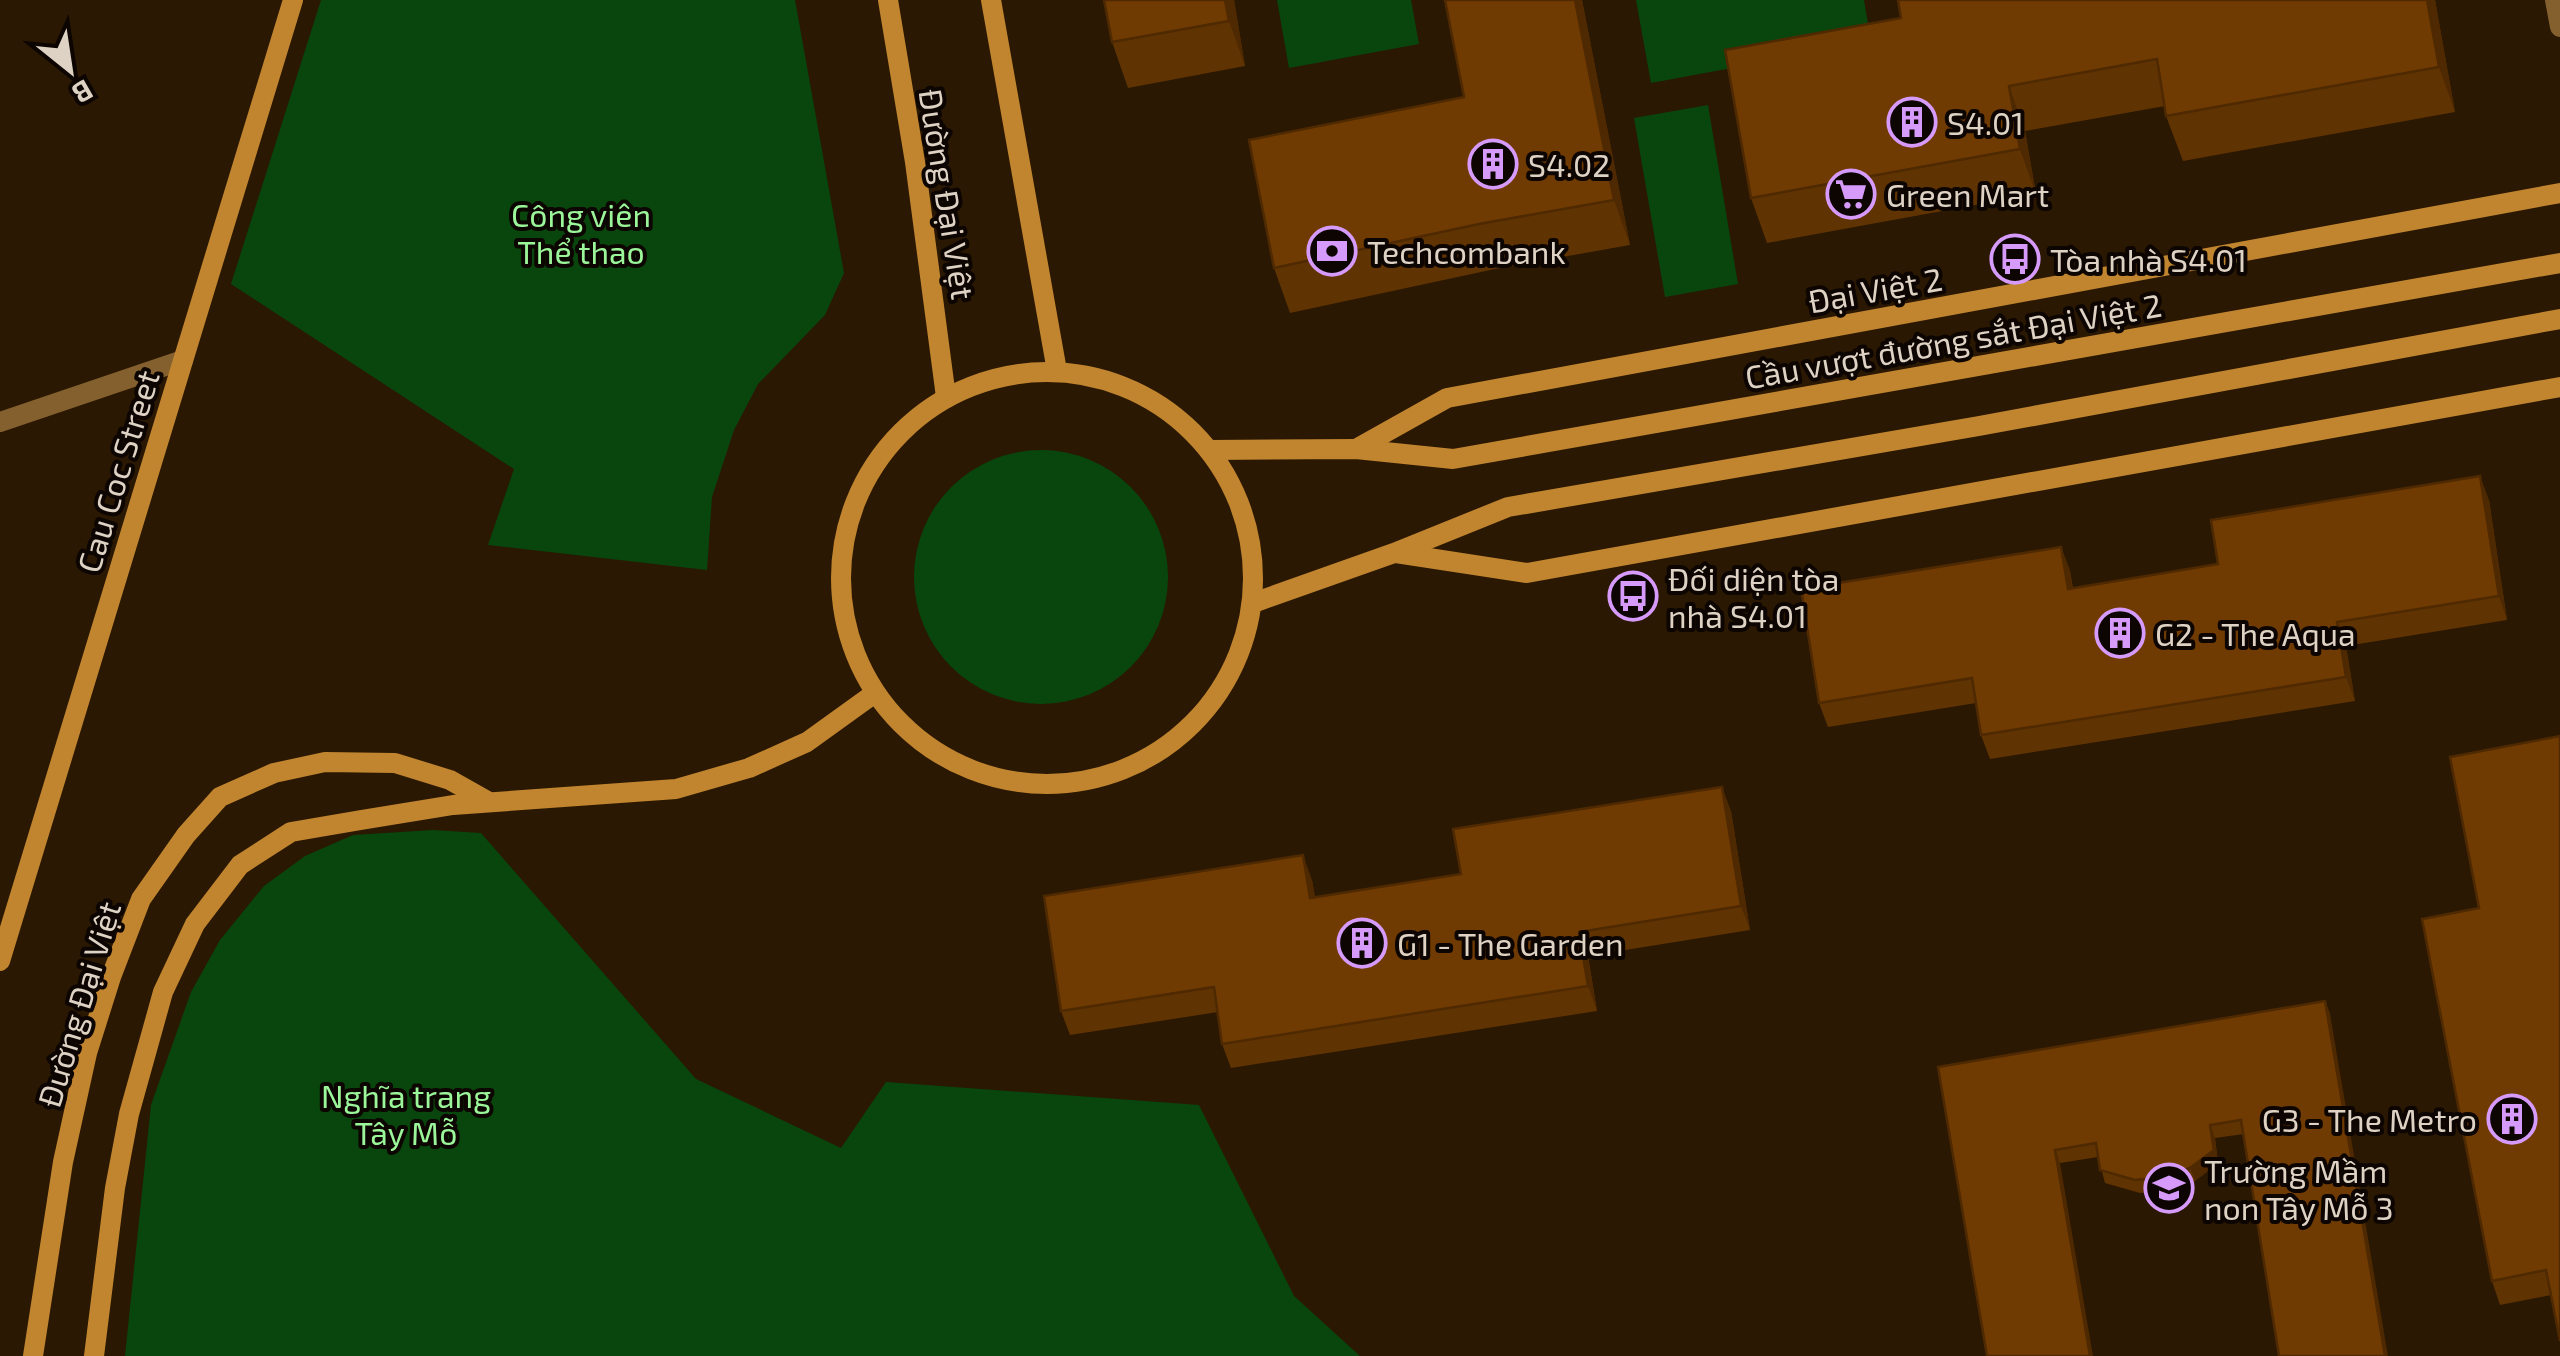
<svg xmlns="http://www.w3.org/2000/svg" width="2560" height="1356" font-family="'Exo 2',sans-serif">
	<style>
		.green { fill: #09460d }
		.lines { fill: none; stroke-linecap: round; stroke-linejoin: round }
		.lane { stroke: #84602f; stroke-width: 20 }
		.street { stroke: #84602f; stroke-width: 20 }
		.secondary { stroke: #c1852f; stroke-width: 20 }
		.wall { fill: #603302 }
		.shaded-wall { fill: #4e2901 }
		.building { fill: #703b02; stroke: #4e2901; stroke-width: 2.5 }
		.labels { text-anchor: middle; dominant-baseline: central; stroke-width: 8; stroke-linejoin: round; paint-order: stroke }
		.poi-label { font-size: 32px; fill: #ded2c4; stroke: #0c0501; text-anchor: start }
		.street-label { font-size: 32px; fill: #ded2c4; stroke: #0c0501 }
		.park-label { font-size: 32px; fill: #9bf599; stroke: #0c0501 }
	</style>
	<rect width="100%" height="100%" fill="#2a1802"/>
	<!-- green -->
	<g class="green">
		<polygon points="321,0 795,0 844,273 825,315 758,384 734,430 712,497 707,570 488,545 514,469 231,284"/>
		<polygon points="1277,0 1411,0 1419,44 1289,68"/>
		<polygon points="1636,0 1864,0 1871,42 1651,83"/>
		<polygon points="1708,105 1738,284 1665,297 1634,118"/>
		<circle cx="1041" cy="577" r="127"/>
		<polygon points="433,830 481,833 696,1079 841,1148 886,1082 1199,1105 1294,1296 1360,1356 125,1356 151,1105 191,992 220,940 264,886 305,856 353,835"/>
	</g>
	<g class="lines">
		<!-- lane -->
		<polyline class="lane" points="0,422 183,360"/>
		<!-- street -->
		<polyline class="street" points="2555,0 2560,27"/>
		<!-- secondary -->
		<g class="secondary">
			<polyline points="888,0 915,162 946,397"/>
			<polyline points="991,0 1057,371"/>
			<circle cx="1047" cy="578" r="206"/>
			<polyline points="1356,449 1447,398 2560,193"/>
			<polyline points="1209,450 1356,449 1453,459 2560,263"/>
			<polyline points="1396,553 1527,573 2560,387"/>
			<polyline points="1253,603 1394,553 1508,507 1979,426 2560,319"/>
			<polyline points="0,961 293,0"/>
			<polyline points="33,1356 63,1162 87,1053 111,977 141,899 186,835 220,797 274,773 325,762 395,763 450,780 489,802"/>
			<polyline points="94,1356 115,1188 129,1114 163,992 195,924 240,865 291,832 361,820 453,805 676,789 749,768 807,742 875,693"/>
		</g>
	</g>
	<!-- wall -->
	<g class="wall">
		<polygon points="1234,0 1245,66 1128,88 1112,42"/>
		<polygon points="1445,0 1582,0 1630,245 1495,269 1290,313 1274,268 1464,97"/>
		<polygon points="2435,0 2455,112 2183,161 2166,116 2165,106 2025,131 2036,194 1767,243 1751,198 1725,50"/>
		<polygon points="2489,500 2507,620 2346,646 2355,701 1990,759 1981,735 1976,703 1828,727 1819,703 2061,547 2070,571 2073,588 2218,564"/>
		<polygon points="1731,811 1750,930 1588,956 1597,1011 1231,1068 1222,1044 1218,1012 1070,1035 1061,1011 1312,880 1315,897 1461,874"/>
		<polygon points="2479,908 2551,1295 2500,1305 2492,1281"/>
		<polygon points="2325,1001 2330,1014 2244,1134 2215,1138 2218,1163 2195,1181 2170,1190 2140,1193 2105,1183 2098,1157 2060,1163 1938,1067"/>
	</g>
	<!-- shaded-wall -->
	<g class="shaded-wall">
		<polygon points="1225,0 1234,0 1245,66 1229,21"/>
		<polygon points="1575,0 1582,0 1630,245 1614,200"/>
		<polygon points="2427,0 2435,0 2455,112 2439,67"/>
		<polygon points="2009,86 2025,131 2036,194 2020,149"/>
		<polygon points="2480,476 2489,500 2507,620 2499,596"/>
		<polygon points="2061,547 2070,571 2076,613 2068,589"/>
		<polygon points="2337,622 2346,646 2355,701 2346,677"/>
		<polygon points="1722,787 1731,811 1750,930 1741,906"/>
		<polygon points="1303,855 1312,880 1319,922 1310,898"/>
		<polygon points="1579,932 1588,956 1597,1011 1588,986"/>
		<polygon points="2325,1001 2330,1014 2388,1356 2385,1356"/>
		<polygon points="2210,1125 2215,1138 2218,1163 2195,1181 2190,1168"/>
		<polygon points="2055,1150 2060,1163 2093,1356 2090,1356"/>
	</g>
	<!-- building -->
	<g class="building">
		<polygon points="1104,0 1225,0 1229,21 1112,42"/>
		<polygon points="1445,0 1575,0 1614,200 1479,224 1274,268 1249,140 1464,97"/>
		<polygon points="1898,0 2427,0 2439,67 2166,116 2157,59 2009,86 2020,149 1751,198 1725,50 1901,18"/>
		<polygon points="2480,476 2499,596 2337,622 2346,677 1981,735 1972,678 1819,703 1801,589 2061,547 2068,589 2218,564 2211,520"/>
		<polygon points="2560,736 2560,1341 2546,1270 2492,1281 2422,919 2479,908 2450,757"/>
		<polygon points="1722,787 1741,906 1579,932 1588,986 1222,1044 1214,987 1061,1011 1044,896 1303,855 1310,898 1461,874 1453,829"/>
		<polygon points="2325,1001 2385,1356 2279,1356 2241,1120 2210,1125 2214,1150 2190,1168 2166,1177 2135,1180 2100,1170 2096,1143 2055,1150 2090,1356 1987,1356 1938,1067"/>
	</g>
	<!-- icons -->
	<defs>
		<g id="building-ring" transform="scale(2.5)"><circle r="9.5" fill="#0c0501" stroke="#d69bfa" stroke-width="1.5"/><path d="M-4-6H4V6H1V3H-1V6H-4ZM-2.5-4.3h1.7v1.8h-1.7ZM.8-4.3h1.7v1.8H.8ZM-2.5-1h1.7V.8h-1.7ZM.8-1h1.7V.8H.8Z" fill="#d69bfa"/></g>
		<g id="supermarket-ring" transform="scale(2.5)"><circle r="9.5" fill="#0c0501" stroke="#d69bfa" stroke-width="1.5"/><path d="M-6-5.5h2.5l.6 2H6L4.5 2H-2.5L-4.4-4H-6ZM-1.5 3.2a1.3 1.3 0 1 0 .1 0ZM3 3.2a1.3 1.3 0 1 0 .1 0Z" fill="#d69bfa"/></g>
		<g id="bank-ring" transform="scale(2.5)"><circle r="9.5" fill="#0c0501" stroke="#d69bfa" stroke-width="1.5"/><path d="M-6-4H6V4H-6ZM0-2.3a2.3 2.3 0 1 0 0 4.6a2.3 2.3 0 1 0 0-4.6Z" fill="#d69bfa"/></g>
		<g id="bus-ring" transform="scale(2.5)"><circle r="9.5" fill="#0c0501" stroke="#d69bfa" stroke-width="1.5"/><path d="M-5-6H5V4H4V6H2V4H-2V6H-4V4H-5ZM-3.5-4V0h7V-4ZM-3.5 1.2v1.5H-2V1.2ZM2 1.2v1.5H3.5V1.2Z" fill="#d69bfa"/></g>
		<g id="school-ring" transform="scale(2.5)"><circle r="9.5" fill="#0c0501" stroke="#d69bfa" stroke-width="1.5"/><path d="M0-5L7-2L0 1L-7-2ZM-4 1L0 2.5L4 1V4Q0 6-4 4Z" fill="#d69bfa"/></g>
	</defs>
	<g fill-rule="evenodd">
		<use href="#building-ring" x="1912" y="122"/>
		<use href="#building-ring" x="1493" y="164"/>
		<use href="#supermarket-ring" x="1851" y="194"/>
		<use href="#bank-ring" x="1332" y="251"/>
		<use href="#bus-ring" x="2015" y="259"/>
		<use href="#bus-ring" x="1633" y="596"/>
		<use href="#building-ring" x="2120" y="633"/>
		<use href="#building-ring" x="1362" y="943"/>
		<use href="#building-ring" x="2512" y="1119"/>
		<use href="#school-ring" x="2169" y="1188"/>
	</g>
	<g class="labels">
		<!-- poi labels -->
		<g class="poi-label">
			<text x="1947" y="122">S4.01</text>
			<text x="1528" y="164">S4.02</text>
			<text x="1886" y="194">Green Mart</text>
			<text x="1367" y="251">Techcombank</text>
			<text x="2050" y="259">Tòa nhà S4.01</text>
			<text x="1668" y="578">Đối diện tòa<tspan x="1668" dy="37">nhà S4.01</tspan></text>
			<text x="2155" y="633">G2 - The Aqua</text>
			<text x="1397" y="943">G1 - The Garden</text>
			<text x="2477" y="1119" text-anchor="end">G3 - The Metro</text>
			<text x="2204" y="1170">Trường Mầm<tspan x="2204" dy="37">non Tây Mỗ 3</tspan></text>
		</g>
		<!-- street labels -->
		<g class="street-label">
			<text transform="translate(948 194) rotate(81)">Đường Đại Việt</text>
			<text transform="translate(1875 289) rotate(-10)">Đại Việt 2</text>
			<text transform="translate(1953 340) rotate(-10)">Cầu vượt đường sắt Đại Việt 2</text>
			<text transform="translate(117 471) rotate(-73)">Cau Coc Street</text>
			<text transform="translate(78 1004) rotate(-73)">Đường Đại Việt</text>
		</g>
		<!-- park labels -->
		<g class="park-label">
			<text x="581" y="214">Công viên<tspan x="581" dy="37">Thể thao</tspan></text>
			<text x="406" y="1095">Nghĩa trang<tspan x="406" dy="37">Tây Mỗ</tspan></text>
		</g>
	</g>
	<!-- north arrow -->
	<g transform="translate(70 70) rotate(150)" stroke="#0c0501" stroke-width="8" paint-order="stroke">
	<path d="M0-8L18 38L0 25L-18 38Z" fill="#ded2c4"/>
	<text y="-15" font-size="28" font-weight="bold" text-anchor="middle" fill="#ded2c4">B</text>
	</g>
</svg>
